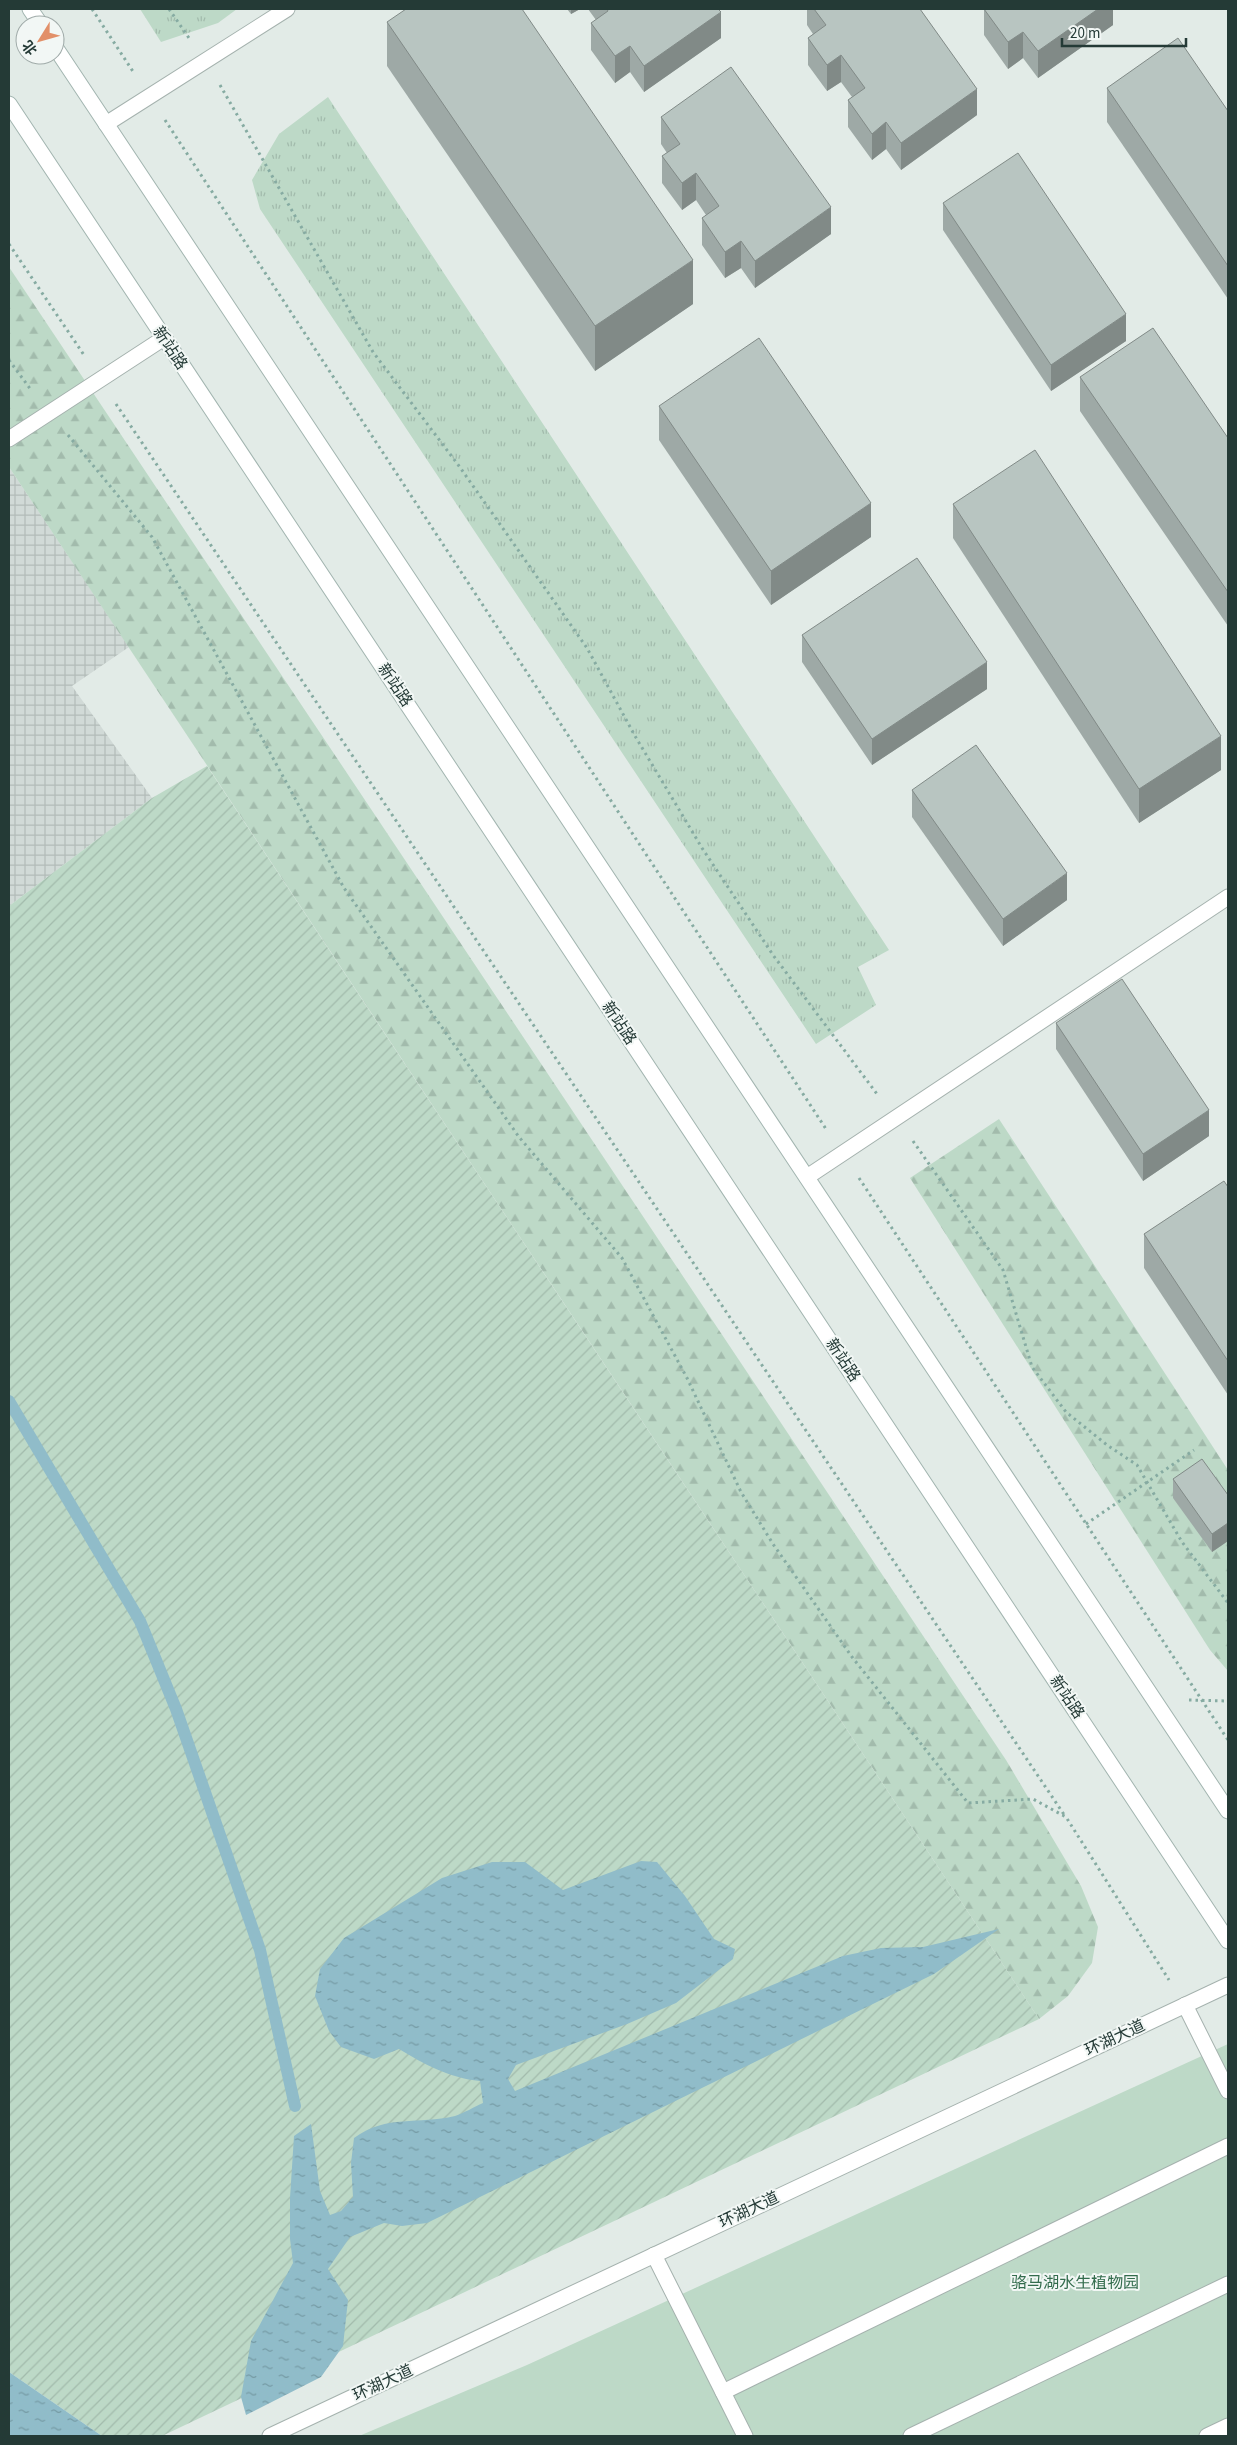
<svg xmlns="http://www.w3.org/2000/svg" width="1237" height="2445" font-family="'Source Sans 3','Noto Sans SC',sans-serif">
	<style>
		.industrial { fill: url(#industrial-grid) }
		.grass { fill: url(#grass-tufts) }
		.forest { fill: url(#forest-firs) }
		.park { fill: #bdd9c7 }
		.garden { fill: url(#garden-furrows) }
		.water { fill: url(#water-ripples) }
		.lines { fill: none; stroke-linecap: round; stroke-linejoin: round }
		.stream { stroke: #90bcc9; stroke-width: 12 }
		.lane-casing { stroke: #a5b2ae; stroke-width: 17 }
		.secondary-casing { stroke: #a2b5b0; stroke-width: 17 }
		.path { stroke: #86aba2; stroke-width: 3; stroke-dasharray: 2.5 4; stroke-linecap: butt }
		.lane { stroke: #fff; stroke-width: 15 }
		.secondary { stroke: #fff; stroke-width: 15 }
		.wall { fill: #9ea9a6 }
		.shaded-wall { fill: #818a87 }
		.building { fill: #b8c5c1; stroke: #818a87 }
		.labels { text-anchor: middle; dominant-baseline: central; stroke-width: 4; stroke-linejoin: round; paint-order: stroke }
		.street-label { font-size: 16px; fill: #243a36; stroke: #f2f7f5 }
		.park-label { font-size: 16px; fill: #336c4d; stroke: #f2f7f5 }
	</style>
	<defs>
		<pattern id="industrial-grid" width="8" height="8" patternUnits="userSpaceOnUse" patternTransform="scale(1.25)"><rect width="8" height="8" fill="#d1dad7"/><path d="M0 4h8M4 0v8" fill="none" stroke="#b3bcb9"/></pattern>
		<pattern id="grass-tufts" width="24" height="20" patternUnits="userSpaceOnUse" patternTransform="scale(1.25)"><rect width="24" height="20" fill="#bdd9c7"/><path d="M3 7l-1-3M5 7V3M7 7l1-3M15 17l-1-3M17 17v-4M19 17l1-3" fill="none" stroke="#a2bbac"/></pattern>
		<pattern id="forest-firs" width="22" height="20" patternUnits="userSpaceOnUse" patternTransform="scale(1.25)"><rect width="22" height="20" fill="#bdd9c7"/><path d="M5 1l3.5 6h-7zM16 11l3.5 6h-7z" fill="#a2bbac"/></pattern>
		<pattern id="garden-furrows" width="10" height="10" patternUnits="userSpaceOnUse" patternTransform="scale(1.25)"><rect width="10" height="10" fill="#bdd9c7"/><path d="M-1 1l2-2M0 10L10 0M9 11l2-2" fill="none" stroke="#a2bbac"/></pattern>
		<pattern id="water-ripples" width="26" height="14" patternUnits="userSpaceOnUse" patternTransform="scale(1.25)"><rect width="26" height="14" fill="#90bcc9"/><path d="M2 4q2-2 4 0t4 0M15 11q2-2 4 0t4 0" fill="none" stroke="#759aa4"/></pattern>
	</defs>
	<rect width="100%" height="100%" fill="#e2ebe7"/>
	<!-- industrial -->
	<polygon class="industrial" points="9,467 129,647 72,686 152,798 9,906"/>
	<!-- grass -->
	<g class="grass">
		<polygon points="140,9 237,9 218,23 161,42"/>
		<polygon points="328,97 889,950 858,967 876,1005 816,1044 260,209 252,180 279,134"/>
	</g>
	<!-- forest -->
	<g class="forest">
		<polygon points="9,267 1006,1760 1081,1886 1098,1927 1092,1963 1068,1996 1039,2019 9,467"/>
		<polygon points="999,1119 1228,1470 1228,1671 1210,1650 910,1178"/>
	</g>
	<!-- park -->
	<polygon class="park" points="1228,2044 1228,2436 359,2436 527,2365"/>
	<!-- garden -->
	<polygon class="garden" points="207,766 1039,2019 162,2436 102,2436 9,2372 9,906 152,798"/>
	<!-- water -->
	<g class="water">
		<path d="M641,1861L657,1862L685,1896L714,1939L735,1949L733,1959L676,2003L627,2024L516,2065L508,2079L515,2091L843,1956L881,1948L923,1947L999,1929L934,1974L427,2223L402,2226L384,2223L350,2237L328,2269L348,2300L343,2346L321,2377L246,2415L241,2397L251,2341L293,2263L290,2239V2198L294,2136L311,2124L320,2191L330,2215L341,2211L353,2197L351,2163L354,2138C387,2114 418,2125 455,2116C464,2113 474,2107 483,2103L480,2081C449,2078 424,2064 399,2049L374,2059L341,2047L329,2031L315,1996L320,1969L344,1938L442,1878L492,1862H525L563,1890Z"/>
		<polygon points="9,2372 102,2436 9,2436"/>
	</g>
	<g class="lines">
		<!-- stream -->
		<polyline class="stream" points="9,1401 140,1621 176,1709 260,1950 295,2106"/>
		<!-- lane casing -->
		<g class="lane-casing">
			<g id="lane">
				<polyline points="106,124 287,9"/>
				<polyline points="9,439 164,338"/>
				<polyline points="807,1177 1228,897"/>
				<polyline points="1185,2005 1228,2091"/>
				<polyline points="654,2255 745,2436"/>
				<polyline points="723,2392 1228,2146"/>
				<polyline points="270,2436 1228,1985"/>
				<polyline points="911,2436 1228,2284"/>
				<polyline points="1207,2436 1228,2426"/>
			</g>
		</g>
		<!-- secondary casing -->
		<g class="secondary-casing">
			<g id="secondary">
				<polyline points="30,9 41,25"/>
				<polyline points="55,47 1228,1811"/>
				<polyline points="9,104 1228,1941"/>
			</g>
		</g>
		<!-- path -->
		<g class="path">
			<polyline points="92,9 134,73"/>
			<polyline points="169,9 189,38"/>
			<polyline points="220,85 373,352 459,466 587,648 635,736 702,848 773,955 877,1094"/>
			<polyline points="165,120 826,1129"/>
			<polyline points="9,244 84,355"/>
			<polyline points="9,360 31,390"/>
			<polyline points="116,404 1065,1816"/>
			<polyline points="68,435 152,537 344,888 519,1137 622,1258 687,1378 741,1492 773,1544 852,1657 968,1803 1033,1799 1066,1817 1169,1980"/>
			<polyline points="913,1141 1003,1270 1032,1367 1066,1412 1107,1445 1137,1465 1182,1542 1228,1603"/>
			<polyline points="859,1178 1228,1740"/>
			<polyline points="1086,1524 1194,1450"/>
			<polyline points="1189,1700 1228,1701"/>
		</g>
		<!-- lane -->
		<use href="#lane" class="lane"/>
		<!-- secondary -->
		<use href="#secondary" class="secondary"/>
	</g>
	<!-- wall -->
	<g class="wall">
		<polygon points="567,9 580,9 571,14"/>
		<polygon points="588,9 718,9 721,38 644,92 630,72 615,83 591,50 591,23 596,20"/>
		<polygon points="807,9 920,9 977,115 901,170 886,149 872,160 848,127 848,100 852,97 841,82 827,91 808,65 808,38 813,34 807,25"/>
		<polygon points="984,9 1113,9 1113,25 1038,78 1023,58 1008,69 984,35"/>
		<polygon points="387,22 693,304 595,371 387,66"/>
		<polygon points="1107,88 1228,111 1228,299 1107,122"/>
		<polygon points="661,117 831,234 755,288 741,268 725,278 702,245 702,218 706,215 696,200 682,210 662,183 662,156 667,153 661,144"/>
		<polygon points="943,203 1126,341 1051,391 943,230"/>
		<polygon points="1080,377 1228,438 1228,626 1080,411"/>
		<polygon points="659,406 871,537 771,605 659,440"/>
		<polygon points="953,504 1221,770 1139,823 953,538"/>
		<polygon points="802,635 987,689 872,765 802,662"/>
		<polygon points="912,790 1067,900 1003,946 912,817"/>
		<polygon points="1056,1023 1209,1136 1143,1181 1056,1049"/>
		<polygon points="1228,1187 1228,1395 1144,1268 1144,1234"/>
		<polygon points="1173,1479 1228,1495 1228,1541 1212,1552 1173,1498"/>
	</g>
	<!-- shaded-wall -->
	<g class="shaded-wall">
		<polygon points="571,9 580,9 571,14"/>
		<polygon points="1098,9 1113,9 1113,25 1038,78 1038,51"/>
		<polygon points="721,12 721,38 644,92 644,66"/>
		<polygon points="1023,32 1023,58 1008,69 1008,42"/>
		<polygon points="630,46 630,72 615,83 615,56"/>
		<polygon points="841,55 841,82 827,91 827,65"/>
		<polygon points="977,89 977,115 901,170 901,143"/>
		<polygon points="886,122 886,149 872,160 872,134"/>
		<polygon points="696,173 696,200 682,210 682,183"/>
		<polygon points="831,207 831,234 755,288 755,261"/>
		<polygon points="741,241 741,268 725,278 725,252"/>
		<polygon points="693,260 693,304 595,371 595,326"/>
		<polygon points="1126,314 1126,341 1051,391 1051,365"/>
		<polygon points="871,503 871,537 771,605 771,571"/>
		<polygon points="987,662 987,689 872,765 872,739"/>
		<polygon points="1221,736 1221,770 1139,823 1139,789"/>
		<polygon points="1067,873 1067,900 1003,946 1003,919"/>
		<polygon points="1209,1110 1209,1136 1143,1181 1143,1154"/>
		<polygon points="1228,1523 1228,1541 1212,1552 1212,1534"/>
	</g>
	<!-- building -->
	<g class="building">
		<polygon points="406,9 522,9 693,260 595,326 387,22"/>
		<polygon points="607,9 718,9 721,12 644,66 630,46 615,56 591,23 608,11"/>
		<polygon points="814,9 920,9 977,89 901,143 886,122 872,134 848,100 865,88 841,55 827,65 808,38 826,25"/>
		<polygon points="984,9 1098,9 1038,51 1023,32 1008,42"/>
		<polygon points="1178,38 1228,111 1228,266 1107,88"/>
		<polygon points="731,67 831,207 755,261 741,241 725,252 702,218 719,206 696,173 682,183 662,156 680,144 661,117"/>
		<polygon points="1018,153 1126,314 1051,365 943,203"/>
		<polygon points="1153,328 1228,438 1228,592 1080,377"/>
		<polygon points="759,338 871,503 771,571 659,406"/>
		<polygon points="1035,450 1221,736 1139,789 953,504"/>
		<polygon points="917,558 987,662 872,739 802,635"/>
		<polygon points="976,745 1067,873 1003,919 912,790"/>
		<polygon points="1122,979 1209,1110 1143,1154 1056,1023"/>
		<polygon points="1224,1181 1228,1187 1228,1361 1144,1234"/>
		<polygon points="1202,1459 1228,1495 1228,1523 1212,1534 1173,1479"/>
	</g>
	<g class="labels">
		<!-- street labels -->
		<g class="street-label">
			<text transform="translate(170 348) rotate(56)">新站路</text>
			<text transform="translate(395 685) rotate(56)">新站路</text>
			<text transform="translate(619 1023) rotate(56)">新站路</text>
			<text transform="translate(843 1360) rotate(56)">新站路</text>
			<text transform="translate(1067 1697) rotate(56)">新站路</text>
			<text transform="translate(1115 2038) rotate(-25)">环湖大道</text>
			<text transform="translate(749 2210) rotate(-25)">环湖大道</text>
			<text transform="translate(383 2383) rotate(-25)">环湖大道</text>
		</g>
		<!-- park labels -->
		<g class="park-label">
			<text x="1075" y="2283">骆马湖水生植物园</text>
		</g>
	</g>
	<!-- border -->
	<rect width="1237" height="2445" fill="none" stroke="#243a36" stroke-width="20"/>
	<!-- north arrow -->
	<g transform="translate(40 40) rotate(233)"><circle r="24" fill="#f2f7f5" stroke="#a0aba9"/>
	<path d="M0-4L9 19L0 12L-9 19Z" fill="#e29069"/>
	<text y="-8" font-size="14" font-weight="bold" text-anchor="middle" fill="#243a36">北</text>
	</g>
	<!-- scale -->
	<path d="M1062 38v8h124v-8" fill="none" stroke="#243a36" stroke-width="2.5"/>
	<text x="1070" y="38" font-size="15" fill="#243a36" stroke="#f2f7f5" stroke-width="4" paint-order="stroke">20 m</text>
</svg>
